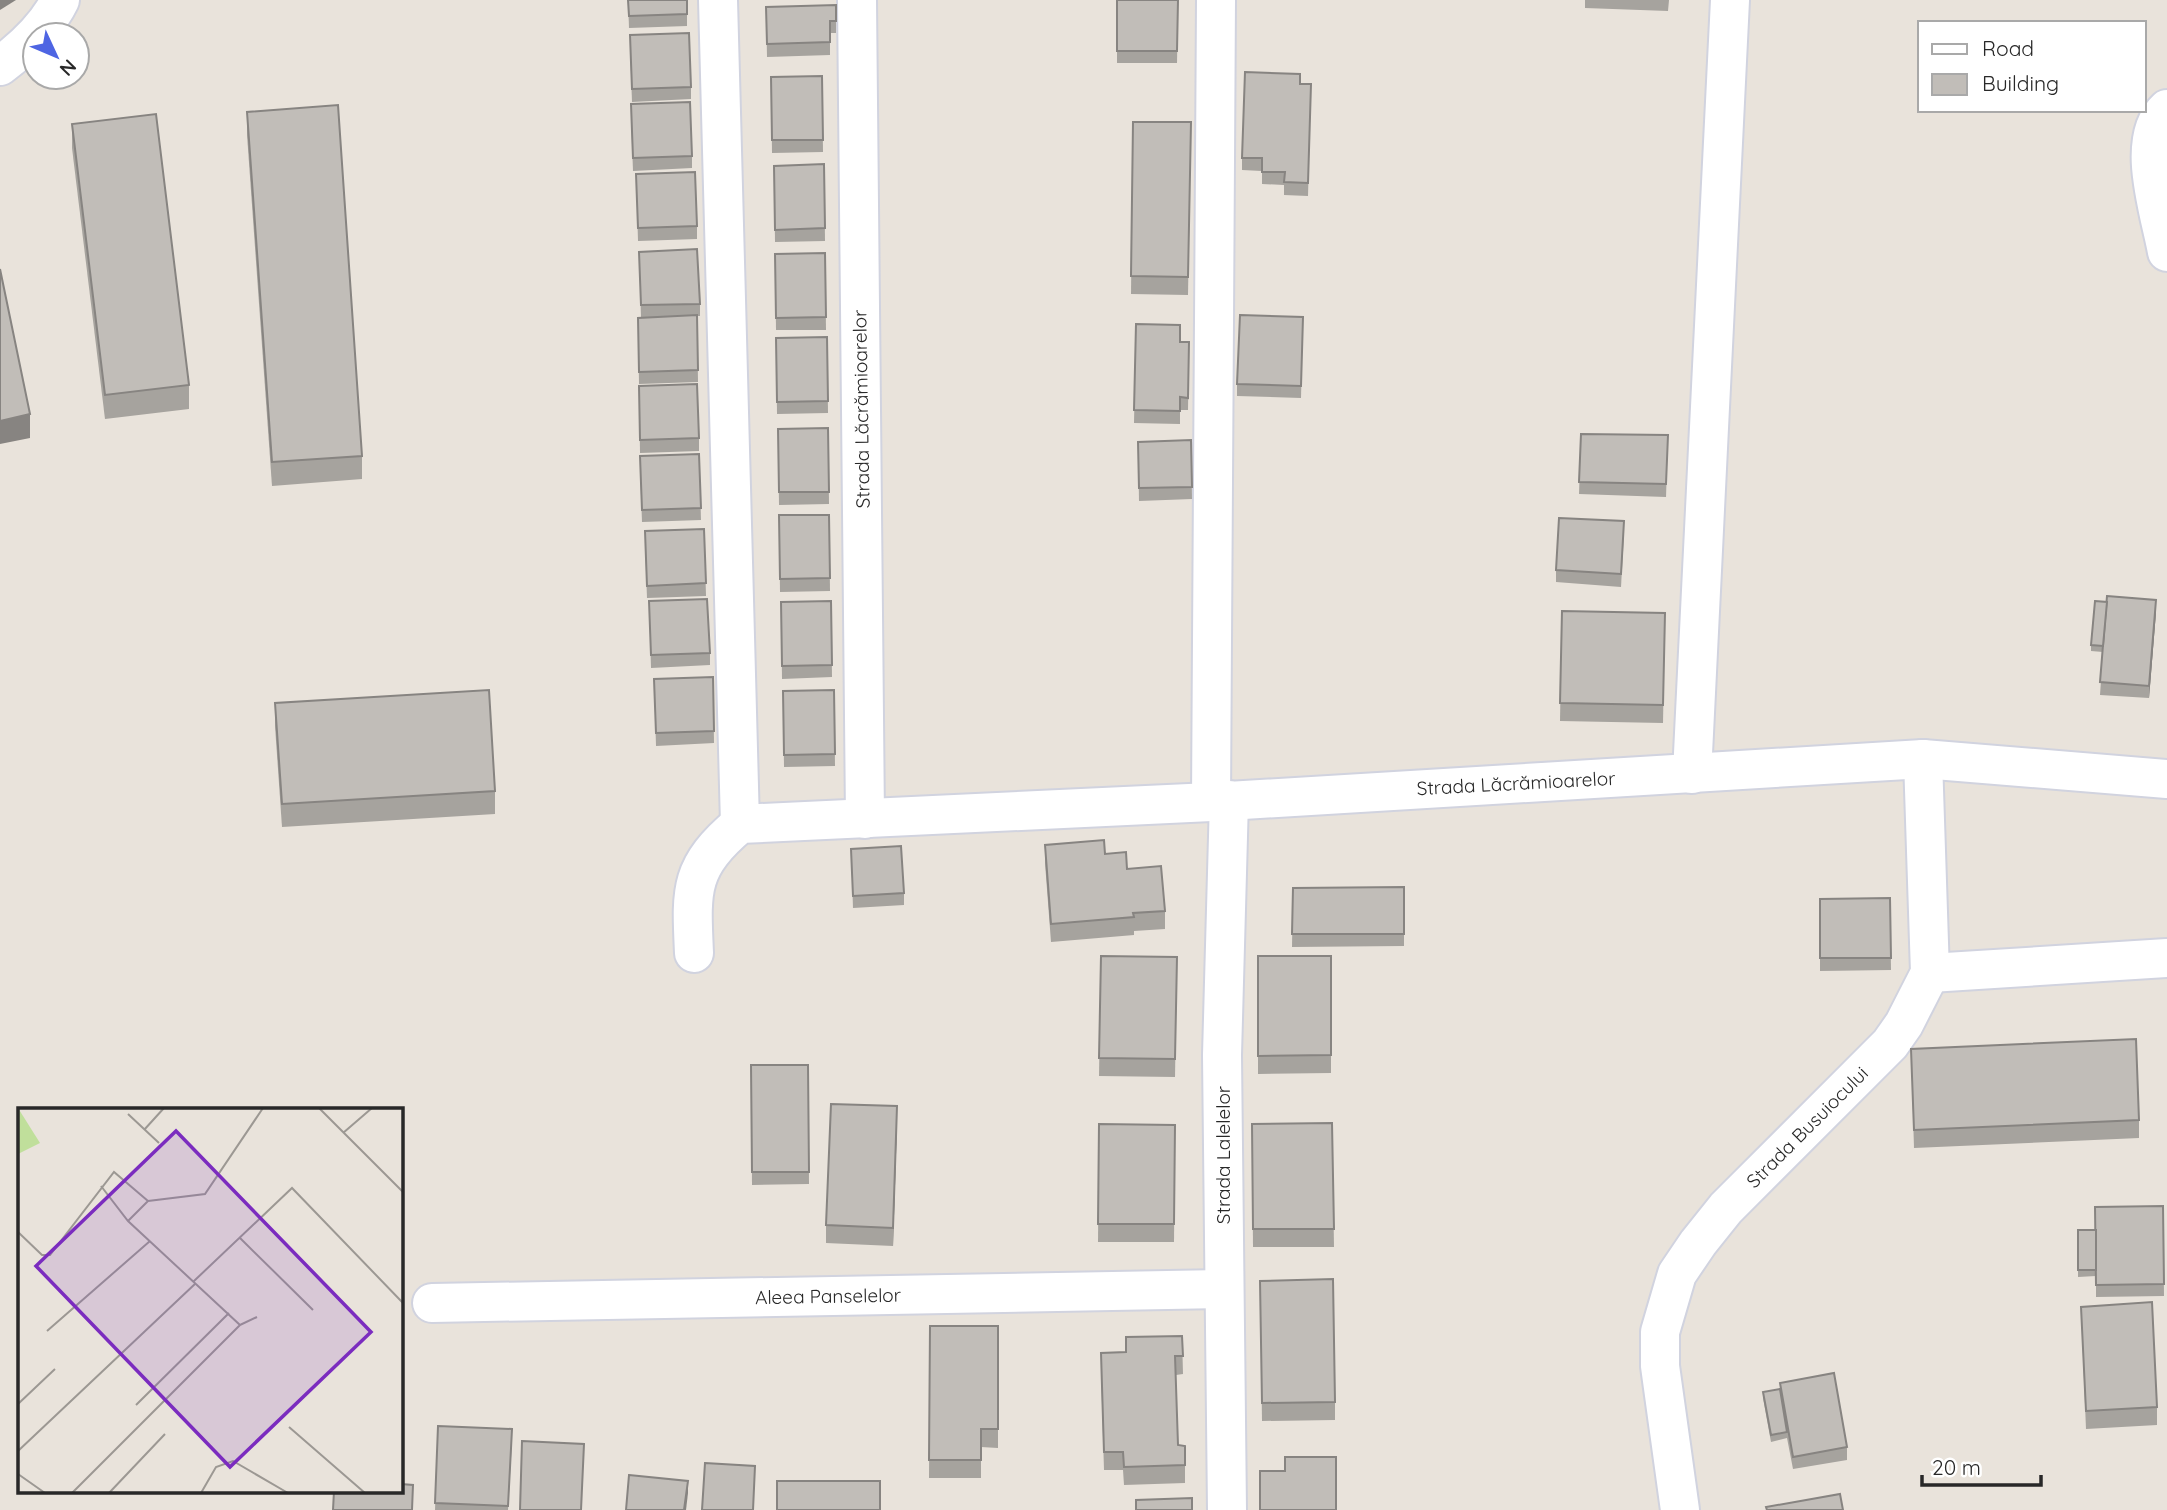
<svg xmlns="http://www.w3.org/2000/svg" width="2167" height="1510" font-family="Quicksand,sans-serif">
	<style>
		.lines { fill: none; stroke-linecap: round; stroke-linejoin: round }
		.minor-casing { stroke: #d1d3df; stroke-width: 42 }
		.minor { stroke: #fff; stroke-width: 38 }
		.wall { fill: #a6a39e }
		.shaded-wall { fill: #878481 }
		.building { fill: #c1bdb8; stroke: #878481; stroke-width: 2 }
		.labels { text-anchor: middle; dominant-baseline: central; stroke-width: 5; stroke-linejoin: round; paint-order: stroke }
		.street-label { font-size: 19px; fill: #282828; stroke: #fff }
		.inset-road { fill: none; stroke: #9c9893; stroke-width: 2 }
		.view { fill: #7b2cbf; fill-opacity: 0.15; stroke: #7b2cbf; stroke-width: 3.5 }
		.inset-edge { fill: none; stroke: #282828; stroke-width: 3.5 }
	</style>
	<rect width="100%" height="100%" fill="#e9e3db"/>
	<g class="lines">
		<!-- minor casing -->
		<g class="minor-casing">
			<g id="minor">
				<polyline points="718,0 740,824"/>
				<polyline points="857,0 865,819"/>
				<path d="M0,66C24,48 47,27 60,0"/>
				<path d="M2167,109C2134,139 2160,213 2167,252"/>
				<polyline points="1692,774 1730,0"/>
				<polyline points="1211,802 1216,0"/>
				<path d="M694,953C691,889 689,867 740,824L1211,802L1923,759L2167,779"/>
				<polyline points="1930,973 2167,958"/>
				<polyline points="432,1303 1223,1289"/>
				<polyline points="1227,1510 1222,1055 1229,800"/>
				<polyline points="1680,1510 1660,1366 1660,1332 1677,1274 1698,1243 1726,1208 1890,1044 1904,1024 1930,973 1923,759"/>
			</g>
		</g>
		<!-- minor -->
		<use href="#minor" class="minor"/>
	</g>
	<!-- wall -->
	<g class="wall">
		<polygon points="628,0 687,0 687,26 629,28"/>
		<polygon points="1117,0 1178,0 1177,63 1117,63"/>
		<polygon points="1585,0 1669,0 1668,11 1585,8"/>
		<polygon points="836,5 836,33 830,33 830,55 767,57 766,7"/>
		<polygon points="630,47 691,87 691,99 632,102"/>
		<polygon points="822,76 823,152 772,153 771,77"/>
		<polygon points="1300,84 1311,84 1308,196 1284,195 1284,185 1262,184 1262,171 1242,170 1242,158"/>
		<polygon points="247,112 362,456 362,479 272,486 247,135"/>
		<polygon points="631,117 692,156 692,168 633,171"/>
		<polygon points="1133,122 1191,122 1188,295 1131,294"/>
		<polygon points="72,124 189,385 189,409 105,419 72,148"/>
		<polygon points="824,164 825,241 775,242 774,166"/>
		<polygon points="636,174 697,226 697,239 638,241"/>
		<polygon points="639,252 700,304 700,316 697,316 698,382 639,384 638,318 641,317"/>
		<polygon points="825,253 826,330 776,330 775,254"/>
		<polygon points="1303,317 1301,398 1237,396 1237,384"/>
		<polygon points="1136,324 1180,342 1189,342 1188,410 1180,410 1180,424 1134,423"/>
		<polygon points="827,337 828,413 777,414 776,338"/>
		<polygon points="639,386 699,438 699,451 640,453"/>
		<polygon points="828,428 829,504 779,505 778,429"/>
		<polygon points="1581,434 1668,435 1666,497 1579,494"/>
		<polygon points="1191,440 1192,499 1139,501 1138,442"/>
		<polygon points="699,454 701,520 642,522 640,468"/>
		<polygon points="779,515 829,515 830,591 780,592"/>
		<polygon points="704,529 706,596 647,598 645,544"/>
		<polygon points="1624,534 1621,587 1556,582 1556,570"/>
		<polygon points="649,601 710,653 710,665 651,668"/>
		<polygon points="831,601 832,677 782,679 781,602"/>
		<polygon points="1562,611 1665,613 1663,723 1560,721"/>
		<polygon points="2156,612 2149,698 2100,695 2103,652 2091,651 2091,645"/>
		<polygon points="713,677 714,743 656,746 654,679"/>
		<polygon points="834,690 835,766 784,767 783,691"/>
		<polygon points="275,703 495,791 495,814 282,827 275,726"/>
		<polygon points="1045,845 1105,854 1127,869 1165,911 1165,929 1134,931 1134,935 1051,942 1045,863"/>
		<polygon points="851,849 904,893 904,905 853,908"/>
		<polygon points="1404,887 1404,946 1292,947 1293,888"/>
		<polygon points="1890,898 1891,970 1820,971 1820,899"/>
		<polygon points="1101,956 1177,957 1175,1077 1099,1076"/>
		<polygon points="1258,956 1331,956 1331,1073 1258,1074"/>
		<polygon points="1911,1049 2139,1120 2139,1138 1914,1148"/>
		<polygon points="751,1065 808,1065 809,1184 752,1185"/>
		<polygon points="1332,1123 1334,1247 1253,1247 1252,1124"/>
		<polygon points="897,1124 893,1246 826,1243 826,1225"/>
		<polygon points="1099,1124 1175,1125 1174,1242 1098,1242"/>
		<polygon points="2163,1206 2164,1296 2096,1297 2096,1276 2078,1277 2078,1230 2095,1230"/>
		<polygon points="1260,1281 1335,1402 1335,1420 1262,1421"/>
		<polygon points="2081,1307 2157,1407 2157,1425 2086,1429"/>
		<polygon points="930,1326 998,1326 998,1448 981,1447 981,1478 929,1478"/>
		<polygon points="1182,1336 1183,1374 1176,1375 1178,1445 1185,1465 1185,1483 1124,1485 1123,1470 1104,1470 1101,1371 1126,1352"/>
		<polygon points="1780,1383 1847,1447 1847,1460 1793,1469 1787,1438 1771,1442 1763,1398 1763,1392 1780,1389"/>
		<polygon points="438,1426 512,1441 508,1510 435,1510"/>
	</g>
	<!-- shaded-wall -->
	<g class="shaded-wall">
		<polygon points="0,0 16,0 0,10"/>
		<polygon points="30,414 30,438 0,444 0,421"/>
		<polygon points="2156,600 2156,612 2149,698 2149,686"/>
		<polygon points="897,1106 897,1124 893,1246 893,1228"/>
		<polygon points="688,1481 688,1493 686,1510 684,1510"/>
	</g>
	<!-- building -->
	<g class="building">
		<polygon points="628,0 687,0 687,14 629,16"/>
		<polygon points="1117,0 1178,0 1177,51 1117,51"/>
		<polygon points="836,5 836,21 830,21 830,42 767,44 766,7"/>
		<polygon points="689,33 691,87 632,89 630,35"/>
		<polygon points="1245,72 1300,74 1300,84 1311,84 1308,183 1284,182 1285,172 1262,172 1262,158 1242,158"/>
		<polygon points="822,76 823,140 772,140 771,77"/>
		<polygon points="690,102 692,156 633,158 631,104"/>
		<polygon points="338,105 362,456 272,462 247,112"/>
		<polygon points="156,114 189,385 105,395 72,124"/>
		<polygon points="1133,122 1191,122 1188,277 1131,276"/>
		<polygon points="824,164 825,228 775,230 774,166"/>
		<polygon points="695,172 697,226 638,228 636,174"/>
		<polygon points="697,249 700,304 641,305 639,252"/>
		<polygon points="825,253 826,317 776,318 775,254"/>
		<polygon points="0,269 30,414 0,421"/>
		<polygon points="697,315 698,370 639,372 638,318"/>
		<polygon points="1240,315 1303,317 1301,386 1237,384"/>
		<polygon points="1136,324 1180,325 1180,342 1189,342 1188,398 1180,397 1180,411 1134,410"/>
		<polygon points="827,337 828,401 777,402 776,338"/>
		<polygon points="697,384 699,438 640,440 639,386"/>
		<polygon points="828,428 829,492 779,492 778,429"/>
		<polygon points="1581,434 1668,435 1666,484 1579,482"/>
		<polygon points="1191,440 1192,487 1139,488 1138,442"/>
		<polygon points="699,454 701,508 642,510 640,456"/>
		<polygon points="779,515 829,515 830,578 780,579"/>
		<polygon points="1559,518 1624,521 1621,574 1556,570"/>
		<polygon points="704,529 706,583 647,586 645,531"/>
		<polygon points="2107,596 2156,600 2149,686 2100,682"/>
		<polygon points="707,599 710,653 651,655 649,601"/>
		<polygon points="831,601 832,665 782,666 781,602"/>
		<polygon points="2095,601 2107,602 2103,646 2091,645"/>
		<polygon points="1562,611 1665,613 1663,705 1560,703"/>
		<polygon points="713,677 714,731 656,733 654,679"/>
		<polygon points="489,690 495,791 282,804 275,703"/>
		<polygon points="834,690 835,754 784,755 783,691"/>
		<polygon points="1104,840 1105,854 1126,852 1127,869 1161,866 1165,911 1133,913 1134,917 1051,924 1045,845"/>
		<polygon points="901,846 904,893 853,896 851,849"/>
		<polygon points="1404,887 1404,934 1292,934 1293,888"/>
		<polygon points="1890,898 1891,958 1820,958 1820,899"/>
		<polygon points="1101,956 1177,957 1175,1059 1099,1058"/>
		<polygon points="1258,956 1331,956 1331,1055 1258,1056"/>
		<polygon points="2136,1039 2139,1120 1914,1130 1911,1049"/>
		<polygon points="751,1065 808,1065 809,1172 752,1172"/>
		<polygon points="831,1104 897,1106 893,1228 826,1225"/>
		<polygon points="1332,1123 1334,1229 1253,1229 1252,1124"/>
		<polygon points="1099,1124 1175,1125 1174,1224 1098,1224"/>
		<polygon points="2163,1206 2164,1284 2096,1285 2095,1207"/>
		<rect x="2078" y="1230" width="18" height="40"/>
		<polygon points="1333,1279 1335,1402 1262,1403 1260,1281"/>
		<polygon points="2152,1302 2157,1407 2086,1411 2081,1307"/>
		<polygon points="930,1326 998,1326 998,1429 981,1429 981,1460 929,1460"/>
		<polygon points="1182,1336 1183,1356 1175,1356 1178,1445 1185,1446 1185,1465 1124,1467 1123,1452 1104,1452 1101,1353 1126,1352 1126,1337"/>
		<polygon points="1834,1373 1847,1447 1793,1457 1780,1383"/>
		<polygon points="1780,1389 1787,1432 1771,1435 1763,1392"/>
		<polygon points="438,1426 512,1429 508,1506 435,1503"/>
		<polygon points="522,1441 584,1444 581,1510 520,1510"/>
		<polygon points="1285,1457 1336,1457 1336,1510 1260,1510 1260,1471 1285,1471"/>
		<polygon points="705,1463 755,1466 753,1510 702,1510"/>
		<polygon points="629,1475 688,1481 684,1510 626,1510"/>
		<rect x="777" y="1481" width="103" height="29"/>
		<polygon points="401,1484 413,1485 412,1510 333,1510 334,1491 401,1491"/>
		<polygon points="1840,1494 1843,1510 1767,1510 1766,1507"/>
		<polygon points="1192,1498 1192,1510 1136,1510 1136,1500"/>
	</g>
	<g class="labels">
		<!-- street labels -->
		<g class="street-label">
			<text transform="translate(861 409) rotate(-91)">Strada Lăcrămioarelor</text>
			<text transform="translate(1516 783) rotate(-3)">Strada Lăcrămioarelor</text>
			<text transform="translate(1807 1127) rotate(-45)">Strada Busuiocului</text>
			<text transform="translate(1223 1155) rotate(-90)">Strada Lalelelor</text>
			<text transform="translate(828 1296) rotate(-1)">Aleea Panselelor</text>
		</g>
	</g>
	<!-- overview -->
	<g transform="translate(18 1108)">
		<rect width="385" height="385" fill="#e9e3db"/>
		<path d="M0,0L22,35L0,46Z" fill="#c0df9b"/>
		<path class="inset-road" d="M301,0L385,84M110,6L141,35M126,22L146,0M325,25L354,0M83,78L110,113L222,217L239,209M130,93L187,86L245,0M110,113L130,93M0,124L24,147H32L96,64L130,93M222,130L295,202M176,173L274,80L385,195M29,223L132,133M0,296L37,261M118,297L211,205M271,319L347,385M0,343L178,175M0,366L27,385M54,385L222,217M91,385L147,326M183,385L198,359L215,353L270,385"/>
		<path class="view" d="M158,23L353,224L212,359L18,158Z"/>
		<rect width="385" height="385" class="inset-edge"/>
	</g>
	<!-- legend -->
	<rect x="1918" y="21" width="228" height="91" fill="#ffffff" stroke="#a9a9a9" stroke-width="2"/>
	<rect x="1932" y="44" width="35" height="10" fill="#ffffff" stroke="#a9a9a9" stroke-width="2"/>
	<text x="1982" y="56" font-size="21" fill="#282828">Road</text>
	<rect x="1932" y="74" width="35" height="21" fill="#c1bdb8" stroke="#a9a9a9" stroke-width="2"/>
	<text x="1982" y="91" font-size="21" fill="#282828">Building</text>
	<!-- north arrow -->
	<g transform="translate(56 56) rotate(134)"><circle r="33" fill="#ffffff" stroke="#a9a9a9" stroke-width="2"/>
	<path d="M0-5L12 26L0 18L-12 26Z" fill="#4e65e3"/>
	<text y="-10" font-size="19" font-weight="bold" text-anchor="middle" fill="#282828">N</text>
	</g>
	<!-- scale -->
	<path d="M1922 1475v10h119v-10" fill="none" stroke="#282828" stroke-width="3.5"/>
	<text x="1932" y="1475" font-size="21" fill="#282828" stroke="#ffffff" stroke-width="5" paint-order="stroke">20 m</text>
</svg>
